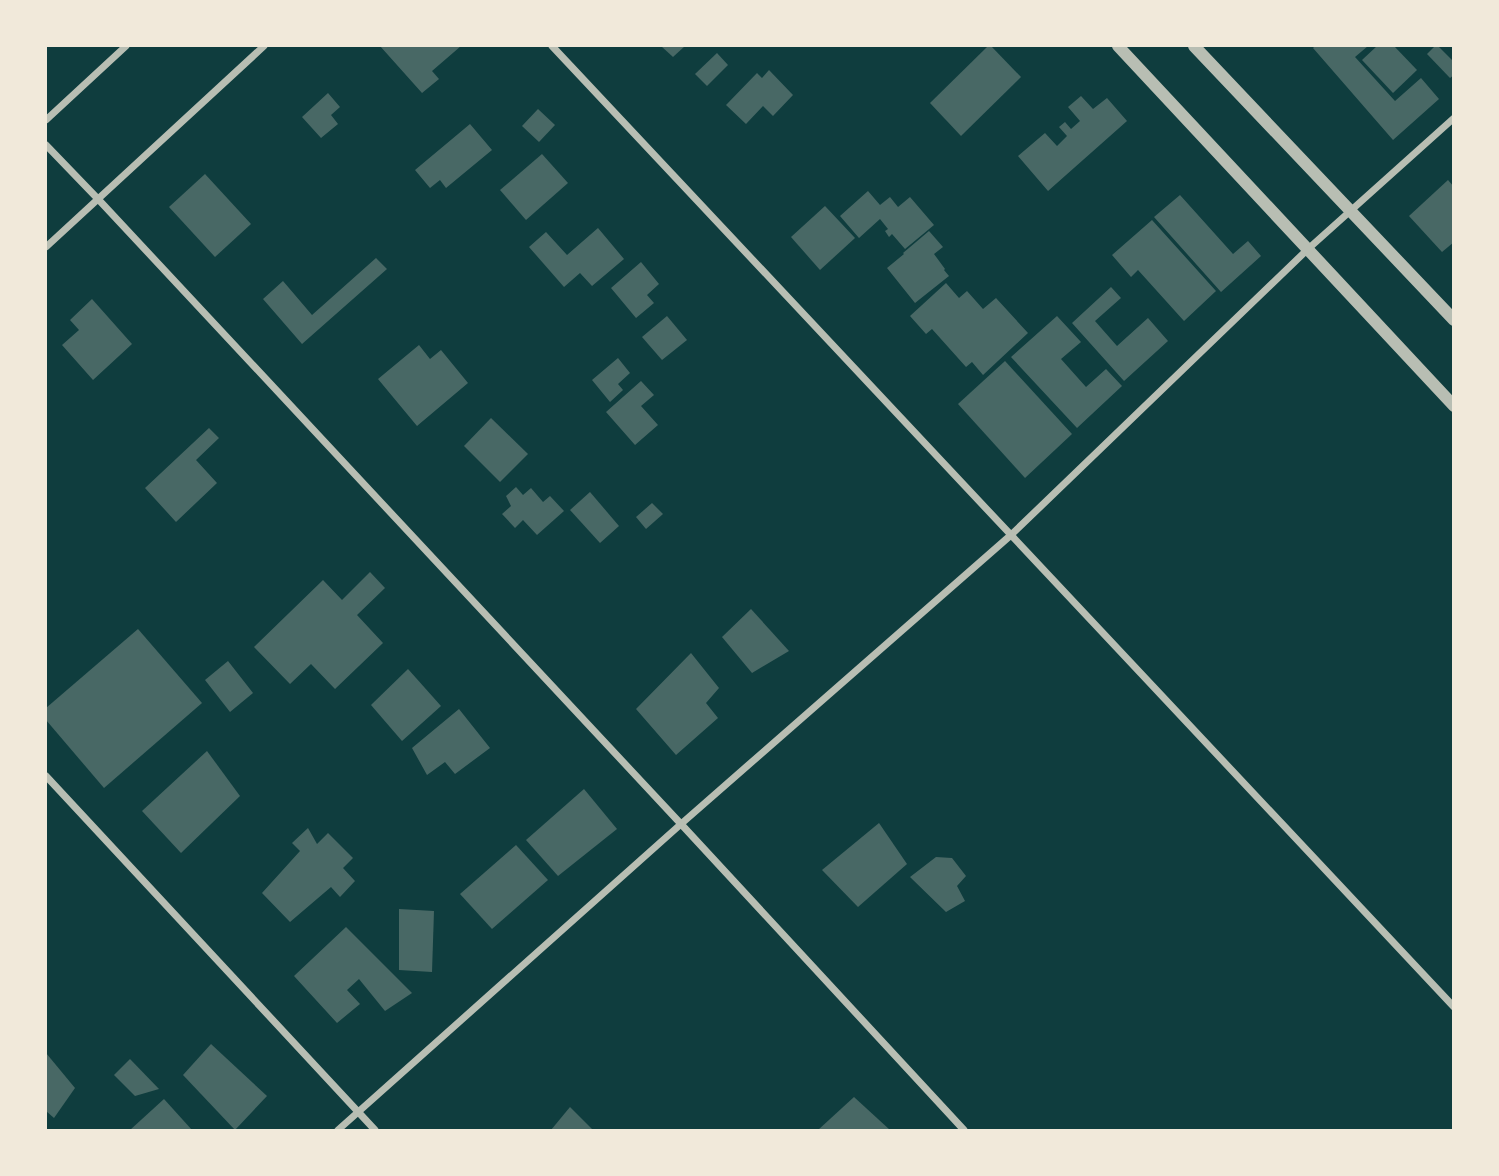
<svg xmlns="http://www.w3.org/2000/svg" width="1499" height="1176" font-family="'Roboto Condensed',sans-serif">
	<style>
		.building { fill: #486865 }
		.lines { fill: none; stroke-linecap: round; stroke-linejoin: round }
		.minor { stroke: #b8beb3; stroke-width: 7 }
		.tertiary { stroke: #b8beb3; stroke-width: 12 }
	</style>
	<rect width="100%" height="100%" fill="#0f3d3e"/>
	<!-- building -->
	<g class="building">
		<polygon points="380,46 461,46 432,71 439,79 422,93"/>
		<polygon points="661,46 685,46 673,57"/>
		<polygon points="988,46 991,46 1021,77 961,136 930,103"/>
		<polygon points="1315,46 1368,46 1355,57 1395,101 1421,78 1439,99 1393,140 1313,48"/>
		<polygon points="1377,46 1394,46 1417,70 1393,93 1362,60"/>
		<polygon points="1435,46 1438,46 1454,62 1454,75 1450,78 1427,54"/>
		<polygon points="717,53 728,65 707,86 695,74"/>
		<polygon points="769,70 793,95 773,116 763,106 746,124 726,105 757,73 762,78"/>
		<polygon points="328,93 340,107 331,115 338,124 321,138 302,117"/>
		<polygon points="1081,96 1093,109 1107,98 1127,121 1048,191 1018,156 1045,133 1057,146 1067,136 1059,127 1065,122 1071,129 1080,121 1068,107"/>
		<polygon points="538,109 555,125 539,142 522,126"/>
		<polygon points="470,124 492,150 446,188 440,180 430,188 415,170"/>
		<polygon points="542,154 568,183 526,220 500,190"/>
		<polygon points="205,174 251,224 215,257 169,207"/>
		<polygon points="1448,180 1454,187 1454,242 1442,252 1409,216"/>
		<polygon points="868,191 880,205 890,197 898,207 910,197 934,225 905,249 892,234 889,237 885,231 888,229 880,219 859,238 840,216"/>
		<polygon points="1180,195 1233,254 1248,241 1261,256 1221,292 1154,217"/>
		<polygon points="825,206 855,238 820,270 791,237"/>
		<polygon points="1152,220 1216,291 1184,321 1138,270 1131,277 1112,255"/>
		<polygon points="598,228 624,259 592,286 580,273 564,287 529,247 546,232 567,255"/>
		<polygon points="929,231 943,247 934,254 945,269 944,270 949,276 915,303 887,268 904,254 903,253"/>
		<polygon points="376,258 387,269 302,344 263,299 283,281 312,315"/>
		<polygon points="641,262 659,284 647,295 654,303 636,318 611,288"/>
		<polygon points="946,283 959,298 967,291 983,309 996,298 1028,333 983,375 972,362 966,367 932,329 926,334 910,316"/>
		<polygon points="1111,287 1121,298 1095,321 1117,346 1148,318 1168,341 1124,381 1072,323"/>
		<polygon points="92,299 132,344 93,380 62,345 79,330 70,320"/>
		<polygon points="667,316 687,340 662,360 642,337"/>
		<polygon points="1057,316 1081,342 1061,359 1086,387 1106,369 1122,386 1077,428 1011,357"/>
		<polygon points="419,345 430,359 441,350 468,383 417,426 378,379"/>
		<polygon points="618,358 630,373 618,384 623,390 610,402 592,380"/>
		<polygon points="1005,361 1072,434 1025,478 958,404"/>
		<polygon points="641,381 654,395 641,406 658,425 635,445 606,412"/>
		<polygon points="491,418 528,454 500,482 464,446"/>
		<polygon points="209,428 219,438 196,460 217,483 176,522 145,488"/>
		<polygon points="516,487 523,495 531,488 543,502 550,496 564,511 537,535 523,520 515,528 502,514 511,506 506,496"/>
		<polygon points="590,492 619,526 600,543 570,510"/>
		<polygon points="652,503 663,514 646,529 636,517"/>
		<polygon points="370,572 385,588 357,615 383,643 335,689 311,664 290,684 254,647 323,580 342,600"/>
		<polygon points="751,609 789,651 752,673 722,637"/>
		<polygon points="138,629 202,703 104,788 46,720 46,708"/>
		<polygon points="691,653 719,688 706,703 718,718 676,755 636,709"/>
		<polygon points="228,661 253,693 230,712 205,680"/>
		<polygon points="408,669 441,706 402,741 371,705"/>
		<polygon points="459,709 490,748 455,774 445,762 427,775 412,748"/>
		<polygon points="207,751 240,796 181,853 142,811"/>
		<polygon points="584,789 617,829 558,876 526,840"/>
		<polygon points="879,823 907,864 858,907 822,870"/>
		<polygon points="308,828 317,844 328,833 353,858 343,868 355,881 340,897 331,887 290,922 262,893 300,851 292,843"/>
		<polygon points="516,845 548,880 492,929 460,894"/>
		<polygon points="936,857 952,858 966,876 957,886 965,901 946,912 910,877"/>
		<polygon points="399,909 434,911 432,972 399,970"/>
		<polygon points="346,927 412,993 385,1011 359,979 347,990 360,1004 337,1023 294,976"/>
		<polygon points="211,1044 267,1096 235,1130 183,1075"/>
		<polygon points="46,1053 75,1088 54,1118 46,1111"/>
		<polygon points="130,1059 159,1089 135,1096 114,1075"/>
		<polygon points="854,1097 890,1130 818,1130"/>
		<polygon points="164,1099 192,1130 130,1130"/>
		<polygon points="570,1107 593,1130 551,1130"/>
	</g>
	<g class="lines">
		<!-- minor -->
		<g class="minor">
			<polyline points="552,46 1454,1007"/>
			<polyline points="46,120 126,46"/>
			<polyline points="46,145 98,199 681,824 964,1130"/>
			<polyline points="46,247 264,46"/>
			<polyline points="46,776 375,1130"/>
			<polyline points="338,1130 681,824 1011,535 1308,249 1454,118"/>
		</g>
		<!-- tertiary -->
		<g class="tertiary">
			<polyline points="1118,46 1454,406"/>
			<polyline points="1194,46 1454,320"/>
		</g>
	</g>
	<!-- border -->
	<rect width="1499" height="1176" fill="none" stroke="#f1e9da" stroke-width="94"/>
</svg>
